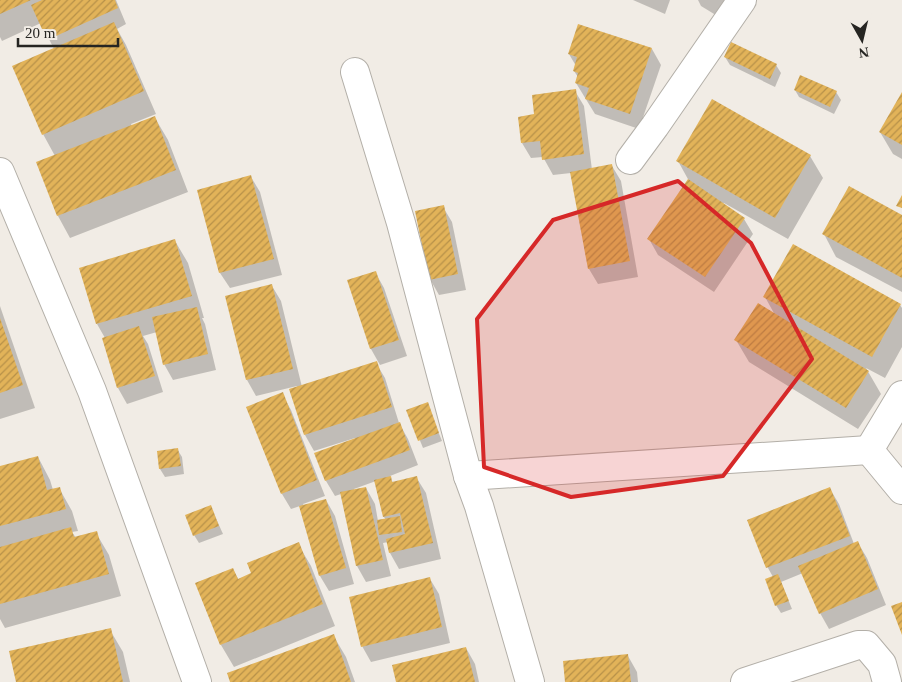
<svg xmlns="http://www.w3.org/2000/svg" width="902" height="682" font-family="'Times New Roman',serif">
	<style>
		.shadow { fill: #0003; fill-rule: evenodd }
		.building { fill: url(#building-hatch) }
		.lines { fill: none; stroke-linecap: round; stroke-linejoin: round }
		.minor-casing { stroke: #b3afa8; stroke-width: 30 }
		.minor { stroke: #fff; stroke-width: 28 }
		.marked { fill: #d62828; fill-opacity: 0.2; stroke: #d62828; stroke-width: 4; stroke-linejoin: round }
	</style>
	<defs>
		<pattern id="building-hatch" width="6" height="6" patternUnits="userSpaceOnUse" patternTransform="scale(1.25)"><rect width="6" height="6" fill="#e2b359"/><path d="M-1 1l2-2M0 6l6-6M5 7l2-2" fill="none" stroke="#b79149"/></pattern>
	</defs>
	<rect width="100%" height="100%" fill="#f1ece5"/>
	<!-- shadow -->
	<g class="shadow">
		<polygon points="0,0 116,0 126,24 117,29 126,45 156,114 131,124 132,126 155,118 168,140 188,192 70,238 58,216 55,156 43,134 54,49 41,23 2,41 0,37"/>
		<polygon points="633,0 670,0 665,14"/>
		<polygon points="698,0 729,0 719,17 701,6"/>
		<polygon points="652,49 661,65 639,129 595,114 576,83 578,77 574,71 576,66 569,54"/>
		<polygon points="725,57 776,65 781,73 775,87 730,65"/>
		<polygon points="801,76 836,92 841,100 834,114 799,97 795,90"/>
		<polygon points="575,91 584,106 592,170 612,166 621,181 638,277 598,284 589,269 571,173 553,175 543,157 531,158 522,143 536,115"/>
		<polygon points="902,95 902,159 893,154 880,132"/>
		<polygon points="810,156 823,178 788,239 724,203 723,204 744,219 753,234 714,292 658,255 649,239 689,181 678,161"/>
		<polygon points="251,177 260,192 282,275 230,288 220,273 198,191"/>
		<polygon points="443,207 452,222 466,290 439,295 430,279"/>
		<polygon points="902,216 902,292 836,257 824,234"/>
		<polygon points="175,241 188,263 204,318 202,318 205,324 216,370 173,380 164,364 157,332 143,336 148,344 163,392 127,404 118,388 103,339 105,338 97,324"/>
		<polygon points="375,272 384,288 407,356 380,365 371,349 349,281"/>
		<path d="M272,286L281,301L302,387L376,363L385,378L399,423L408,439L418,465L390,476L393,483L416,477L426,493L441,559L399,569L390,553L388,542L383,543L391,576L366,582L357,566L341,494L335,496L326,481L316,454L356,440L355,438L314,451L305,435L290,390L298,388L297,386L256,396L247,380L226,297ZM376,481L384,517L386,520L378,521L375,504L366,488L354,491V489Z"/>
		<polygon points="765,297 900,305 902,308 902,347 885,378 866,368 881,394 858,429 749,362 736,340 775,315"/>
		<polygon points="0,306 35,408 0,419"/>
		<polygon points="282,394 291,410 325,496 303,504 304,506 326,500 335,516 354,584 329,591 320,576 300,506 291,509 282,494"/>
		<polygon points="427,404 442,441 423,448 408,411"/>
		<polygon points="177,449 182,457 184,474 165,477 160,469"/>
		<polygon points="38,457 50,480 53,490 59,488 72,511 78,531 72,532 76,538 96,533 109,555 121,596 5,628 0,619 0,467"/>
		<polygon points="830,489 839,504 854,544 858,543 867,558 886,605 829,629 820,613 803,573 781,582 792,609 781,613 776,605 773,577 768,568 749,521"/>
		<polygon points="214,514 223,534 199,543 194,535"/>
		<polygon points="298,544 311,566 335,626 234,667 221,645 196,584 233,570 239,580 253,574"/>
		<polygon points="430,579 439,594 450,643 371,662 362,646"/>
		<polygon points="110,630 123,652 130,682 18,682"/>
		<polygon points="333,635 346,657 355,682 232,682"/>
		<polygon points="466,648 475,664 479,682 397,682"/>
		<polygon points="628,656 637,672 638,682 567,682"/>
	</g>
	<!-- building -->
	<g class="building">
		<polygon points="0,0 31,0 0,14"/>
		<polygon points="42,0 115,0 118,8 47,40 31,5"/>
		<polygon points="114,22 144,91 42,135 12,66"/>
		<polygon points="578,24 652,48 630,114 585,99 589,88 575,83 578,73 573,71 577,57 568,54"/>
		<polygon points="731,42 777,64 770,79 724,57"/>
		<polygon points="800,75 837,91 830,107 794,90"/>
		<polygon points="576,89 584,154 542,160 540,141 521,143 518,117 534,114 532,95"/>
		<polygon points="902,92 902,145 879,132"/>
		<polygon points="712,99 811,155 775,218 676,161"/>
		<polygon points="155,116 176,170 57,216 36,162"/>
		<polygon points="612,164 630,261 588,269 570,172"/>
		<polygon points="251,175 274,259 219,273 197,190"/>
		<polygon points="688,179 745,218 705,277 647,239"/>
		<polygon points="849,186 902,215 902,278 822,234"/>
		<polygon points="902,195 902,208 896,206"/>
		<polygon points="444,205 458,274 429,280 415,211"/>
		<polygon points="175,239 192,296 96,324 79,268"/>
		<polygon points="793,244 901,304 872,357 763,297"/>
		<polygon points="376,271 399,340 370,349 347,280"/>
		<polygon points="272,284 293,369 246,380 225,296"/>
		<polygon points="758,303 869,371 846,408 734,340"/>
		<polygon points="197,307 208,354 163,365 152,317"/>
		<polygon points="0,318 23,385 0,393"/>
		<polygon points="139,326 155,376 117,388 102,338"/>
		<polygon points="377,361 392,407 304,435 289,389"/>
		<polygon points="283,392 317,480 281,494 246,407"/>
		<polygon points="428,402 439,433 418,441 406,410"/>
		<polygon points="400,422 410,450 325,481 314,453"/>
		<polygon points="178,448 181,466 159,469 157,451"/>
		<polygon points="38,456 47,490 60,487 66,509 0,526 0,466"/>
		<polygon points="391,476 392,482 417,476 433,543 389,553 386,539 405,534 400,513 383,517 374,480"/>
		<polygon points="366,487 383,560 356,566 340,492"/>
		<polygon points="830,487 850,536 766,568 747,520"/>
		<polygon points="326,499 346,568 319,576 299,506"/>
		<polygon points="211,505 219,526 193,536 185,515"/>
		<polygon points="400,516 402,532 379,535 377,520"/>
		<polygon points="71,527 74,537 97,531 109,574 0,604 0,547"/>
		<polygon points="858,541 878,589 819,614 798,566"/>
		<polygon points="299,542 323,604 220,645 195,583 233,568 238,579 251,573 247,563"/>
		<polygon points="778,574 789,601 775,606 765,579"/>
		<polygon points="430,577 442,627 361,647 349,597"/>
		<polygon points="902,602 902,635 891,606"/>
		<polygon points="111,628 123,682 16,682 9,651"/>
		<polygon points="334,634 351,682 230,682 227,673"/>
		<polygon points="466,647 475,682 396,682 392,665"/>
		<polygon points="628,654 631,682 565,682 563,661"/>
	</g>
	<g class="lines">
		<!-- minor casing -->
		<g class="minor-casing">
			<g id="minor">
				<polyline points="355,72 401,223 468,476 479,506 530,682"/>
				<polyline points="630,160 655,126 742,0"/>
				<polyline points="0,172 92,391 197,682"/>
				<polyline points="869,450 902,395"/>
				<polyline points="869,450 902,490"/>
				<polyline points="468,476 869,450"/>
				<polyline points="745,682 858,645 866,645 882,664 887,682"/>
			</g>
		</g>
		<!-- minor -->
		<use href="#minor" class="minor"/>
	</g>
	<!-- marked area -->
	<path class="marked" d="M678,181L751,243L812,359L723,476L571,497L484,467L477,319L553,220Z"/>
	<!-- north arrow -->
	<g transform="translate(862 40) rotate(172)" stroke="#f1ece5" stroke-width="4" paint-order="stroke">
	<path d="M0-4L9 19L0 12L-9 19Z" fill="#262522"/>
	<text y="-8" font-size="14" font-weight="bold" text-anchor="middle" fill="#262522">N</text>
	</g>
	<!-- scale -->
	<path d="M18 38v8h100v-8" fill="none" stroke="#262522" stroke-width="2.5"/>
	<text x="25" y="38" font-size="15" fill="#262522" stroke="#f1ece5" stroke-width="4" paint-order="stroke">20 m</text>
</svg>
